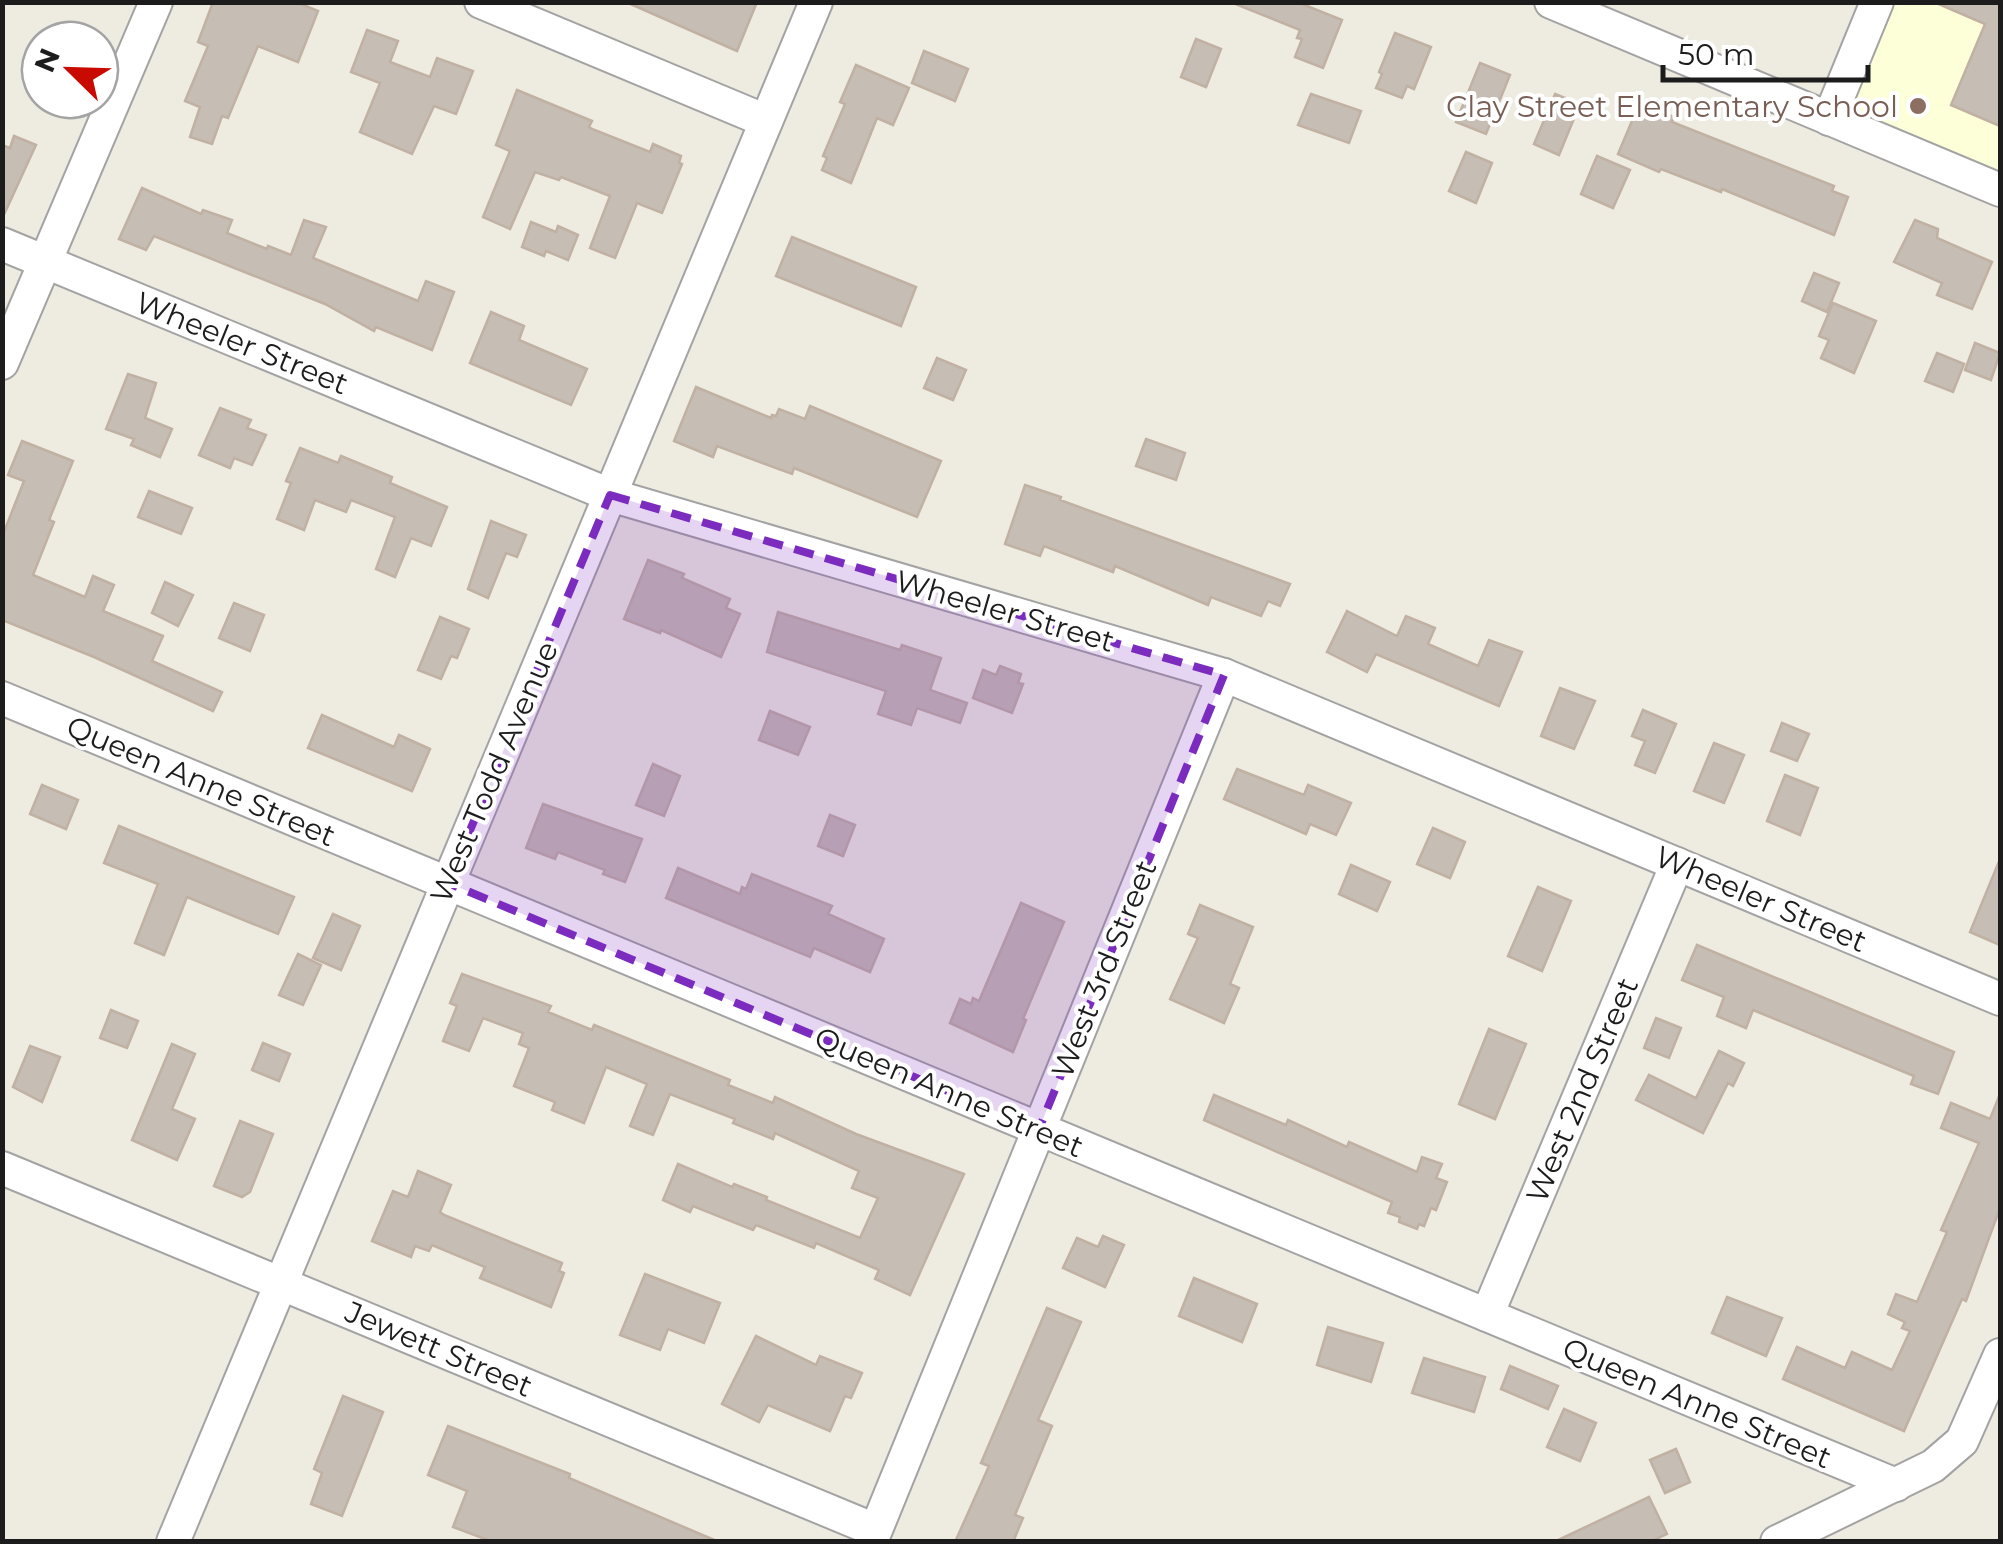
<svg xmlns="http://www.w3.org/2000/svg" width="2003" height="1544" font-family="Montserrat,sans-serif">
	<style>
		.education { fill: #fdffd9 }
		.building { fill: #c6bdb4; stroke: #c1b1a3; stroke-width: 2.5 }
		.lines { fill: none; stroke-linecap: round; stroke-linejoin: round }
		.street-casing { stroke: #a3a3a3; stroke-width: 36 }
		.street { stroke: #fff; stroke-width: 32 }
		.marked { fill: #7b2cbf; fill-opacity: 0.2; stroke: #7b2cbf; stroke-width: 8; stroke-dasharray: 20 12; stroke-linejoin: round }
		.education-dot { fill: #8d6e63; stroke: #fff; stroke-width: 4 }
		.labels { text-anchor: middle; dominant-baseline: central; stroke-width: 8; stroke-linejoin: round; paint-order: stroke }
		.education-label { font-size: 30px; fill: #785e54; stroke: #fff; text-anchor: end }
		.street-label { font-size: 30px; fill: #1c1c1c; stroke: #fff }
	</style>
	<rect width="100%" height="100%" fill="#eeebe1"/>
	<!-- education -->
	<polygon class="education" points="1877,3 2000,3 2000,190 1829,119"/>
	<!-- building -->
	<g class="building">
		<polygon points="213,2 296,2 318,11 298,62 258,46 228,118 222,116 212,144 190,137 200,107 185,101 208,46 198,42"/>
		<polygon points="626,2 757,2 737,51"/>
		<polygon points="1297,2 1342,20 1323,68 1295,57 1302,39 1297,38 1300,30 1233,3"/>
		<polygon points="1934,2 2000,2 2000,126 1951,105 1985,24"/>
		<polygon points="367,30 398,41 390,62 430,77 437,58 473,71 456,114 434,106 412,154 360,132 380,83 351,72"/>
		<polygon points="1395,33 1431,47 1414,89 1407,86 1402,98 1376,88 1382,74 1379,72"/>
		<polygon points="1196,39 1221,49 1206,87 1181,77"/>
		<polygon points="924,51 968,69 955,101 912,83"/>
		<polygon points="1480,63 1510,75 1486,134 1456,122"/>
		<polygon points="856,65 909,88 893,125 877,118 851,183 822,170 827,158 823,156 845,104 840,102"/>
		<polygon points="517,90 592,121 589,127 592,129 650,152 653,144 681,156 679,163 682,164 662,213 637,203 615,258 590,248 610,196 561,177 559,180 535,172 510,229 483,217 510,151 496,145"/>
		<polygon points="1311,94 1361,111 1349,143 1298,125"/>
		<polygon points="1555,94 1580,104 1559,155 1534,144"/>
		<polygon points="1643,105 1674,117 1672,122 1834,186 1832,191 1848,197 1834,235 1722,189 1721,192 1661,169 1659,172 1618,154 1637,109 1641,110"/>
		<polygon points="14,136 36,145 2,219 2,145 10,148"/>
		<polygon points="1466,152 1492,163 1476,203 1449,191"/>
		<polygon points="1597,156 1630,170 1613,208 1581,194"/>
		<polygon points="142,188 201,214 203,210 232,220 227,233 267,249 268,246 291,255 304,220 326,227 313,258 418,301 426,281 454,292 432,350 376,327 374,331 325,304 154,236 146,250 119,239"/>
		<polygon points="1915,220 1938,229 1937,238 1992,262 1972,309 1937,295 1942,283 1894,262"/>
		<polygon points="531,222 556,232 558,226 578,235 568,260 546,251 544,256 522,247"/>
		<polygon points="792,237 916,287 901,326 776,276"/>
		<polygon points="1814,273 1839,283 1827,312 1802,301"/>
		<polygon points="1833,303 1876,321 1854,373 1821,358 1829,340 1819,336"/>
		<polygon points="491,312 524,326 519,340 587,369 571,405 470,363"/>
		<polygon points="1975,343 2000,353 1991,380 1965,370"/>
		<polygon points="1937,353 1964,364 1953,392 1925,381"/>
		<polygon points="937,358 966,370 953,400 924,388"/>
		<polygon points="128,374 156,383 145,418 172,429 160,457 131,445 134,439 106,429"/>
		<polygon points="696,387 771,418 772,415 776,416 779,409 805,419 810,406 941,461 917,517 794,468 792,474 717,446 713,457 674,441"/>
		<polygon points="220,408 251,420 247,428 266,435 252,465 234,458 230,468 199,455"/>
		<polygon points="1146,439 1185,453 1176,480 1136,466"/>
		<polygon points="22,441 73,461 49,520 54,522 33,575 85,597 93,576 114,585 103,611 163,636 152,661 222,692 213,711 94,657 2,620 2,537 24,481 8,475"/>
		<polygon points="300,448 338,463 341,456 392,477 390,483 447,507 431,546 411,538 395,577 376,569 395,517 351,500 346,512 315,500 304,530 277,519 291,483 286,481"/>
		<polygon points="1025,485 1061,497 1060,500 1290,584 1280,606 1268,601 1261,616 1211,597 1208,605 1115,566 1113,572 1044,546 1040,556 1005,544"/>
		<polygon points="149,491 192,508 181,534 138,517"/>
		<polygon points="491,521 526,535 517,557 506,553 488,598 468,589"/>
		<polygon points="648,560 684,574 682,578 730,599 726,608 740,614 721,657 661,630 660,633 624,619"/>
		<polygon points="165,582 193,595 178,626 152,613"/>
		<polygon points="234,603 264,615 250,651 219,638"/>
		<polygon points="1347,611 1397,636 1406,616 1435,628 1428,644 1478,666 1489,640 1522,652 1499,706 1376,654 1367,672 1327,652"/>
		<polygon points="778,612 900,650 902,645 941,658 930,690 967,703 960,723 917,708 911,725 878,714 886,691 767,652"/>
		<polygon points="440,617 469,629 457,658 451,656 441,679 418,670"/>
		<polygon points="1000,666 1021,674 1018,683 1023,684 1012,713 973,698 983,670 996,675"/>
		<polygon points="1560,688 1595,701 1574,749 1541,736"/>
		<polygon points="1643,710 1676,724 1655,773 1635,765 1645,741 1632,736"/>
		<polygon points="770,711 810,727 798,755 759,740"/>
		<polygon points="322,715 394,747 399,735 430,749 412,791 308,748"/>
		<polygon points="1782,723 1809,734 1797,761 1771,751"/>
		<polygon points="1714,743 1744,755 1724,803 1694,791"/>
		<polygon points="653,764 680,776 664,816 636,805"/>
		<polygon points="1237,769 1304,795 1308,785 1351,803 1336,835 1310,824 1306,834 1224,799"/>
		<polygon points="1785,775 1818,788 1800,835 1767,821"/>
		<polygon points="42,785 78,800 66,829 30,814"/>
		<polygon points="543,804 642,839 625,882 603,874 605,870 558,852 555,859 526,848"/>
		<polygon points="830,815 855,825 843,856 818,846"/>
		<polygon points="119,826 294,897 278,934 187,897 164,955 135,943 158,884 104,863"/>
		<polygon points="1433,828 1465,842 1450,878 1417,864"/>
		<polygon points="2000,859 2000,945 1970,932"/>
		<polygon points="1351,865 1390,882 1377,911 1339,894"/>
		<polygon points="678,868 740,894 742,887 746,889 752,874 832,906 828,914 884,939 870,972 814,948 810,957 666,898"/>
		<polygon points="1538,887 1571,901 1542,971 1508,956"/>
		<polygon points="1021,903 1064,922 1023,1019 1026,1020 1013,1052 950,1023 960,999 971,1004 973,998 979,1001"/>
		<polygon points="1200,905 1253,927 1230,984 1239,988 1224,1023 1170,999 1198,938 1188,934"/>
		<polygon points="333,914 360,926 341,970 313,958"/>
		<polygon points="1697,945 1954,1052 1938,1094 1911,1084 1914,1076 1753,1010 1746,1028 1717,1016 1724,997 1682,980"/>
		<polygon points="298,954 321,965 303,1005 279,995"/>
		<polygon points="462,974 551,1006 548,1012 592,1030 594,1025 730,1080 728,1085 773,1103 775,1097 856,1134 964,1174 910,1295 875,1279 879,1270 816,1243 814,1248 756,1225 753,1230 693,1206 690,1212 663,1200 678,1164 732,1187 734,1184 767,1197 766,1200 860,1238 878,1198 852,1188 859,1171 775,1133 773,1139 733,1123 735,1119 670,1094 653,1135 630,1126 647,1084 606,1067 584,1123 552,1110 555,1102 514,1086 529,1048 519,1044 523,1033 483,1018 469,1051 443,1041 457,1006 450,1003"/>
		<polygon points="111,1010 138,1021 127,1048 100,1038"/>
		<polygon points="1656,1018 1681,1028 1669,1058 1644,1048"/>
		<polygon points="1489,1029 1526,1044 1495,1119 1459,1104"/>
		<polygon points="263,1043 290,1054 279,1081 252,1070"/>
		<polygon points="172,1044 195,1054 172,1109 195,1119 177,1160 132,1140"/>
		<polygon points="30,1046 60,1057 42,1102 13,1087"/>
		<polygon points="1719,1051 1744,1063 1733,1086 1728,1083 1703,1133 1636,1100 1649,1075 1696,1098"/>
		<polygon points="2000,1094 2000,1208 1966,1301 1962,1299 1904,1431 1783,1379 1797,1347 1845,1368 1852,1352 1892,1370 1910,1331 1902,1328 1905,1322 1888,1314 1896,1294 1917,1302 1947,1232 1941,1230 1979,1143 1941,1128 1951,1103 1990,1119"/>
		<polygon points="1214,1095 1286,1125 1288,1120 1347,1147 1349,1142 1417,1172 1422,1157 1442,1164 1436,1178 1447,1182 1436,1210 1431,1208 1424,1226 1419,1224 1417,1229 1399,1222 1400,1217 1388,1213 1392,1202 1204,1120"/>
		<polygon points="240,1121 273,1134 250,1192 242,1197 214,1186"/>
		<polygon points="418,1171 451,1185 440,1212 444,1215 562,1263 559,1271 564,1273 551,1307 480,1278 485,1267 432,1245 429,1251 415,1246 411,1257 372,1241 393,1191 408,1197"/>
		<polygon points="1103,1236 1124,1245 1105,1287 1063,1268 1077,1238 1098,1247"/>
		<polygon points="645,1274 720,1303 704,1343 668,1329 660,1350 620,1335"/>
		<polygon points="1194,1278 1257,1304 1242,1342 1179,1316"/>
		<polygon points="1727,1297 1782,1318 1766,1356 1712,1333"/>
		<polygon points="1047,1308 1081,1322 1038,1420 1052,1426 1015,1515 1023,1518 1013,1542 955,1542 989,1466 981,1463"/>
		<polygon points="1328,1327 1383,1343 1371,1382 1317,1365"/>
		<polygon points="756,1336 816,1365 820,1356 862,1373 851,1398 845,1396 830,1431 768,1405 759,1422 722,1404"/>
		<polygon points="1424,1358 1485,1377 1474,1412 1412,1393"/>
		<polygon points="1510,1366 1558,1386 1548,1409 1501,1389"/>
		<polygon points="343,1396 383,1412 342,1516 311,1504 322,1473 314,1469"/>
		<polygon points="1564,1409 1596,1423 1580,1461 1547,1447"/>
		<polygon points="448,1426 570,1474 569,1478 719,1542 493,1542 453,1527 467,1491 428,1475"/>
		<polygon points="1676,1449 1690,1482 1665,1493 1650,1460"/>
		<polygon points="1649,1497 1667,1534 1650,1542 1554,1542"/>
	</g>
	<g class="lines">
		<!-- street casing -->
		<g class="street-casing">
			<g id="street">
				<polyline points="481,2 766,121"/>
				<polyline points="1551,2 2000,190"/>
				<polyline points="1829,119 1877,2"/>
				<polyline points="2,244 610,495 1224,675 2000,999"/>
				<polyline points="2,363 156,2"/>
				<polyline points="2,698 1896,1485"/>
				<polyline points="2,1168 875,1530"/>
				<polyline points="1487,1315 1677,864"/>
				<polyline points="173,1542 816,2"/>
				<polyline points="871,1542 1224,675"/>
				<polyline points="1777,1542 1933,1466 1962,1441 2000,1355"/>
			</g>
		</g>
		<!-- street -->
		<use href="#street" class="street"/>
	</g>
	<!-- marked area -->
	<path class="marked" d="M610,495L1224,675L1039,1129L448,883Z"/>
	<!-- markers -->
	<circle class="education-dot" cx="1918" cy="106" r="10"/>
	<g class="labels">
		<!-- education labels -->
		<g class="education-label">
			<text x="1898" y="106">Clay Street Elementary School</text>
		</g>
		<!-- street labels -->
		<g class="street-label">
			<text transform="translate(242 343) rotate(22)">Wheeler Street</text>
			<text transform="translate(1005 611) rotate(16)">Wheeler Street</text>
			<text transform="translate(494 772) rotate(-67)">West Todd Avenue</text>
			<text transform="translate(201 781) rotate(23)">Queen Anne Street</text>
			<text transform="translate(1761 899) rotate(23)">Wheeler Street</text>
			<text transform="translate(1104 969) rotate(-68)">West 3rd Street</text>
			<text transform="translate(1582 1090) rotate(-67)">West 2nd Street</text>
			<text transform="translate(949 1092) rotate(23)">Queen Anne Street</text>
			<text transform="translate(439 1349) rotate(23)">Jewett Street</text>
			<text transform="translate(1697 1403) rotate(23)">Queen Anne Street</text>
		</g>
	</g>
	<!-- border -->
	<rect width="2003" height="1544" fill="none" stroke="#1c1c1c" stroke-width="10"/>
	<!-- north arrow -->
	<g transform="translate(70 70) rotate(293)"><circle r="48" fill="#ffffff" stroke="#a4a4a4" stroke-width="2.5"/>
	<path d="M0-8L18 38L0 25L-18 38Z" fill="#c80a00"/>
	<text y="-15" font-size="28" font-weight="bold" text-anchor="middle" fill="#1c1c1c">N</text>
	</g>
	<!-- scale -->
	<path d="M1663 65v15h205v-15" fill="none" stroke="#1c1c1c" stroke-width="5"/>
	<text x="1678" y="65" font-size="30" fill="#1c1c1c" stroke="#ffffff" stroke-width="8" paint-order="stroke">50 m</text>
</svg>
